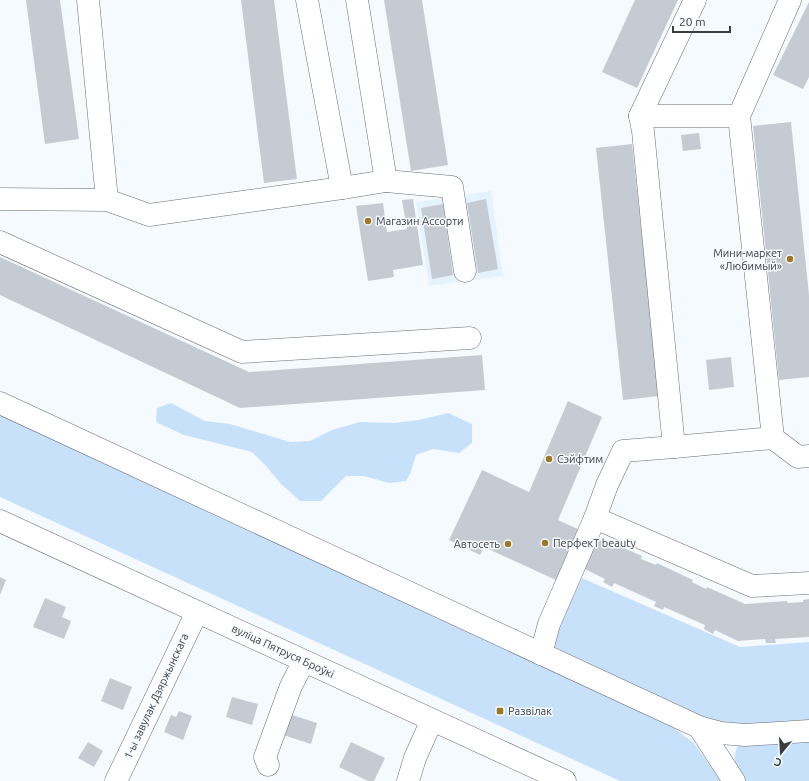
<svg xmlns="http://www.w3.org/2000/svg" width="809" height="781" font-family="Ubuntu,sans-serif">
	<style>
		.built { fill: #e5f2ff }
		.green { fill: #c8e1fb }
		.building { fill: #c5cbd2 }
		.lines { fill: none; stroke-linecap: round; stroke-linejoin: round }
		.minor-casing { stroke: #686e74; stroke-width: 23 }
		.major-casing { stroke: #686e74; stroke-width: 23 }
		.minor { stroke: #fff; stroke-width: 22 }
		.major { stroke: #fff; stroke-width: 22 }
		.poi-dot { fill: #9b7823; stroke: #f5fafe; stroke-width: 1.5 }
		.labels { text-anchor: middle; dominant-baseline: central; stroke-width: 3; stroke-linejoin: round; paint-order: stroke }
		.poi-label { font-size: 11px; fill: #3a3d40; stroke: #f5fafe; text-anchor: start }
		.street-label { font-size: 11px; fill: #3a3d40; stroke: #f5fafe }
	</style>
	<rect width="100%" height="100%" fill="#f5fafe"/>
	<!-- built -->
	<polygon class="built" points="491,191 503,276 429,286 416,202"/>
	<!-- green -->
	<g class="green">
		<polygon points="171,403 205,421 230,424 290,442 310,441 332,430 360,422 394,423 419,420 448,413 472,424 472,443 459,453 433,449 416,455 410,474 406,481 389,483 364,476 346,476 321,501 300,501 281,484 266,466 252,452 184,435 156,422 157,408"/>
		<polygon points="0,411 671,726 694,743 721,781 620,781 0,497"/>
		<polygon points="582,578 740,647 809,642 809,721 734,725 696,717 550,645"/>
		<path d="M809,740V781H744C736,767 731,761 738,745Z"/>
	</g>
	<!-- building -->
	<g class="building">
		<polygon points="26,0 60,0 79,139 45,144"/>
		<polygon points="241,0 274,0 297,179 264,183"/>
		<polygon points="384,0 422,0 448,165 411,171"/>
		<polygon points="635,0 678,0 637,88 602,72"/>
		<polygon points="809,2 809,77 803,89 773,75"/>
		<polygon points="791,122 809,295 809,377 779,380 753,126"/>
		<polygon points="699,133 701,149 683,151 681,135"/>
		<polygon points="632,144 659,396 623,400 596,148"/>
		<polygon points="413,199 423,265 393,270 394,277 368,281 356,206 383,203 387,232 407,229 402,200"/>
		<polygon points="486,199 498,269 478,273 467,203"/>
		<polygon points="443,204 453,275 432,279 421,208"/>
		<polygon points="0,257 249,372 482,355 485,390 240,408 0,295"/>
		<polygon points="731,357 734,387 709,390 706,360"/>
		<polygon points="568,401 602,417 558,520 580,530 556,580 484,547 480,555 449,540 482,470 529,492"/>
		<polygon points="597,538 605,542 606,540 642,556 641,559 656,565 657,563 693,580 692,582 706,589 707,587 745,604 787,601 788,603 803,602 803,600 809,599 809,637 775,639 776,643 766,643 765,639 738,641 715,630 713,634 704,629 705,625 664,607 663,610 654,606 656,602 614,583 612,587 603,582 605,579 583,568"/>
		<polygon points="0,577 6,580 0,595"/>
		<polygon points="45,598 66,607 62,617 71,621 64,639 33,627"/>
		<polygon points="110,678 132,687 123,710 101,701"/>
		<polygon points="232,697 258,704 252,725 226,717"/>
		<polygon points="179,711 192,716 183,740 164,732 171,715 176,717"/>
		<polygon points="289,714 317,723 311,744 283,735"/>
		<polygon points="88,742 103,751 94,767 78,758"/>
		<polygon points="351,742 385,758 374,781 368,781 339,767"/>
	</g>
	<g class="lines">
		<!-- minor casing -->
		<g class="minor-casing">
			<g id="minor">
				<polyline points="88,0 107,200"/>
				<polyline points="307,0 342,188"/>
				<polyline points="790,0 739,116 773,438 798,457 809,456"/>
				<polyline points="640,116 739,116"/>
				<polyline points="386,181 452,187 465,271"/>
				<polyline points="0,199 107,200 149,215 342,188 386,181 357,0"/>
				<polyline points="0,242 242,352 470,338"/>
				<polyline points="0,403 699,727 721,733 745,735 809,731"/>
				<polyline points="674,447 773,438"/>
				<polyline points="595,518 752,586 809,583"/>
				<polyline points="541,654 549,624 595,518 607,485 623,451 674,447 643,131 640,116 695,0"/>
				<polyline points="699,727 734,781"/>
				<polyline points="268,765 265,757 291,686 304,661"/>
				<polyline points="116,781 197,612"/>
				<polyline points="408,781 415,758 432,720"/>
			</g>
		</g>
		<!-- major casing -->
		<g class="major-casing">
			<polyline id="major" points="0,521 565,781"/>
		</g>
		<!-- minor -->
		<use href="#minor" class="minor"/>
		<!-- major -->
		<use href="#major" class="major"/>
	</g>
	<!-- markers -->
	<g class="poi-dot">
		<circle cx="368" cy="221" r="4"/>
		<circle cx="790" cy="259" r="4"/>
		<circle cx="549" cy="459" r="4"/>
		<circle cx="545" cy="543" r="4"/>
		<circle cx="508" cy="544" r="4"/>
		<rect x="496" y="707" width="8" height="8" rx="2"/>
	</g>
	<g class="labels">
		<!-- poi labels -->
		<g class="poi-label">
			<text x="376" y="221">Магазин Ассорти</text>
			<text x="782" y="253" text-anchor="end">Мини-маркет<tspan x="782" dy="13">«Любимый»</tspan></text>
			<text x="557" y="459">Сэйфтим</text>
			<text x="553" y="543">ПерфекТ beauty</text>
			<text x="500" y="544" text-anchor="end">Автосеть</text>
			<text x="508" y="711">Развілак</text>
		</g>
		<!-- street labels -->
		<g class="street-label">
			<text transform="translate(283 651) rotate(25)">вуліца Пятруся Броўкі</text>
			<text transform="translate(156 696) rotate(-65)">1-ы завулак Дзяржынскага</text>
		</g>
	</g>
	<!-- north arrow -->
	<g transform="translate(781 753) rotate(198)" stroke="#f5fafe" stroke-width="3" paint-order="stroke">
	<path d="M0-3L7 15L0 10L-7 15Z" fill="#3a3d40"/>
	<text y="-6" font-size="11" font-weight="bold" text-anchor="middle" fill="#3a3d40">С</text>
	</g>
	<!-- scale -->
	<path d="M673 26v6h57v-6" fill="none" stroke="#3a3d40" stroke-width="2"/>
	<text x="679" y="26" font-size="12" fill="#3a3d40" stroke="#f5fafe" stroke-width="3" paint-order="stroke">20 m</text>
</svg>
